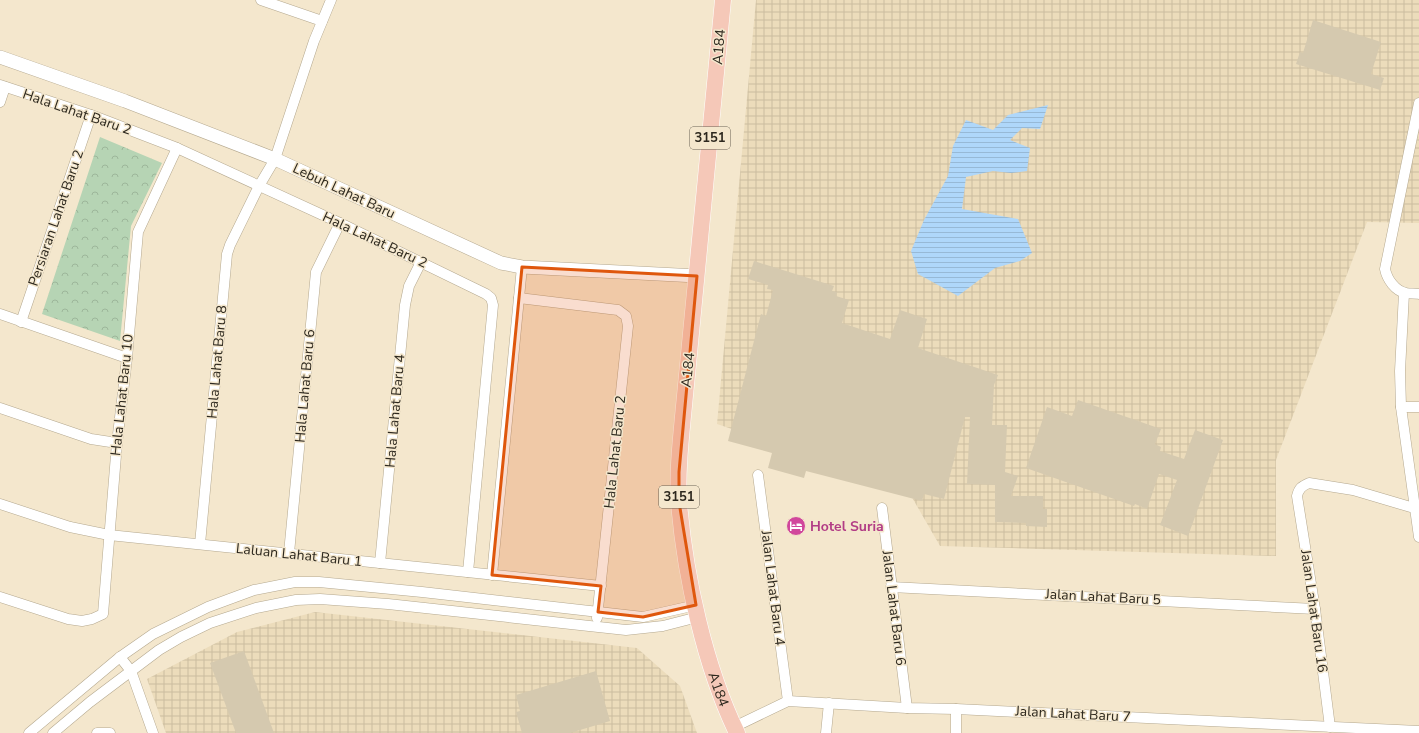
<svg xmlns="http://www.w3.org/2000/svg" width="1419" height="733" font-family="'Nunito Sans',sans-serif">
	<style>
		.industrial { fill: url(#industrial-grid) }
		.park { fill: url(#park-crowns) }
		.water { fill: url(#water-rules) }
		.building { fill: #d5c9af }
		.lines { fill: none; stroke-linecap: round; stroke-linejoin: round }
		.minor-casing { stroke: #b4a88f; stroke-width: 11 }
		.tertiary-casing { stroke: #b4a88f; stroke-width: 14 }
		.primary-casing { stroke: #fff; stroke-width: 17 }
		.minor { stroke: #fff; stroke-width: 10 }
		.tertiary { stroke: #fff; stroke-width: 13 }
		.primary { stroke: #f5c8b8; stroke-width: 16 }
		.marked { fill: #df570d; fill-opacity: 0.2; stroke: #df570d; stroke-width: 3; stroke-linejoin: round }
		.labels { text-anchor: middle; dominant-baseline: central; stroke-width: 3; stroke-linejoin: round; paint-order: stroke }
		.shield { fill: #f4e7cd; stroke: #696152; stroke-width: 1 }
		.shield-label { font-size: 13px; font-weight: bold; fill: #2d281e }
		.street-label { font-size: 14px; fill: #2d281e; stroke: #f4e7cd }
		.hotel-label { font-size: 14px; font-weight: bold; fill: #b23c85; stroke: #f4e7cd; text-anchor: start }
	</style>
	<defs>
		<pattern id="industrial-grid" width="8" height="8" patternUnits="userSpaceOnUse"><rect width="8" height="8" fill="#ecdcbb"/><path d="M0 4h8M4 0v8" fill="none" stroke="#cbbda0"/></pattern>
		<pattern id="park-crowns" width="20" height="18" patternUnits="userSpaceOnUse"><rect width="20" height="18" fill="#b6d4b4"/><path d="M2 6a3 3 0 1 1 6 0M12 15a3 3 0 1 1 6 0" fill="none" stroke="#9db69a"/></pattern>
		<pattern id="water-rules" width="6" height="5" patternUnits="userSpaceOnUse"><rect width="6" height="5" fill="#afd7fa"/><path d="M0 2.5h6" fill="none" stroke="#97b9d6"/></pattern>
	</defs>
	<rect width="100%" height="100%" fill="#f4e7cd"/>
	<!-- industrial -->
	<g class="industrial">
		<polygon points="756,0 1419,0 1419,223 1367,222 1276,460 1276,556 940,546 906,487 717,424"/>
		<polygon points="315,612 637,648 680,686 697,733 166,733 147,679 237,632"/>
	</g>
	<!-- park -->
	<polygon class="park" points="100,137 162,163 131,226 120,341 42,314"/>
	<!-- water -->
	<polygon class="water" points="1048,105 1040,129 1022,128 1010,140 1030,148 1027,171 1011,173 993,171 966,177 962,209 1018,219 1032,253 1020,261 995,268 958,296 918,274 911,251 924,220 948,176 953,146 966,120 993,130 1008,115"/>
	<!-- building -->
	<g class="building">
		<polygon points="1313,20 1381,42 1371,74 1384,78 1380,90 1296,64 1300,52 1303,53"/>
		<polygon points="754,261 834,286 832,291 837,292 836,296 849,300 842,323 890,339 900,310 927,319 918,348 998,375 994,385 992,425 1007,425 1005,472 1018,476 1011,496 1043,496 1043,509 1047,509 1047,527 1026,526 1026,523 995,522 995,485 967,484 970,417 965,417 944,499 924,494 922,501 806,471 804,478 768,468 772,453 728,441 761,314 766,316 773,290 767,289 768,285 748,279"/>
		<polygon points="1078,400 1161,429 1155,444 1161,447 1160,451 1184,459 1195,430 1223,440 1188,536 1160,525 1177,480 1159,474 1147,509 1135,504 1134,506 1026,468 1047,407 1072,416"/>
		<polygon points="244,651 274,733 236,733 210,663"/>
		<polygon points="596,671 610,721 570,733 522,733 516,712 520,711 516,695"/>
	</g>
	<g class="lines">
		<!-- minor casing -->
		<g class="minor-casing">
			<g id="minor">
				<polyline points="261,0 322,21"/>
				<polyline points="0,85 91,115 177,148 340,223 486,294 491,298 493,305 468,572"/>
				<polyline points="0,102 5,87"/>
				<path d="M1419,103L1385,269C1387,279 1395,291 1406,293C1410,294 1415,293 1419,294"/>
				<polyline points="1404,293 1400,371 1401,407 1419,537"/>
				<polyline points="519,298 618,310 626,316 628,326 597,618"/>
				<polyline points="0,314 127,358"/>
				<polyline points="21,322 91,115"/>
				<polyline points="1401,407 1419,407"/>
				<polyline points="0,408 91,439 117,443"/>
				<polyline points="758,475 788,701"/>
				<polyline points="0,504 70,527 109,535 601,586"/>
				<polyline points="882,508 907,708"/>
				<polyline points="200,544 227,254 230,245 259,186 275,159 314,41 331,0"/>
				<polyline points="289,553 316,272 340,223"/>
				<polyline points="380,563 405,305 409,286 421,262"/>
				<polyline points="492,575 522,267"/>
				<polyline points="891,587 1315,609"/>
				<polyline points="0,597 68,619 82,621 92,619 103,614 117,443 127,358 138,232 177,148"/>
				<polyline points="120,657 131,671 153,733"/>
				<polyline points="734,727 788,701 907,708 956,709 1419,731"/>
				<path d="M1330,727L1315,609L1297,496C1299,488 1302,486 1309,483L1353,490L1414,508"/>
				<polyline points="29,733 120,657 153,634 208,607 254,590 295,582 319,582 422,592 643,617 696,605"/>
				<polyline points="53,733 90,702 159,650 181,637 210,623 256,608 296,600 320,599 388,604 626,630 663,626 698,617"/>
				<polyline points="97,733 110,733"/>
				<polyline points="826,733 829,703"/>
				<polyline points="956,733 956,709"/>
			</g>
		</g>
		<!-- tertiary casing -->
		<g class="tertiary-casing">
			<polyline id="tertiary" points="0,57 125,101 275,159 501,263 522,267 697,276"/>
		</g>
		<!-- primary casing -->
		<g class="primary-casing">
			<g id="primary">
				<path id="s1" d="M723,0L684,406C681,438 677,471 679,503C685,576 705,667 737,733"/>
			</g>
		</g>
		<!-- minor -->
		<use href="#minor" class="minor"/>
		<!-- tertiary -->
		<use href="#tertiary" class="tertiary"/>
		<!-- primary -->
		<use href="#primary" class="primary"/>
	</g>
	<!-- marked area -->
	<path class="marked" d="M522,267L697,276L679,472V502L696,605L643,617L598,612L601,586L492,575Z"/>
	<!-- icons -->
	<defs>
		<g id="hotel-disc" transform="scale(1)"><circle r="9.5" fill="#d1479c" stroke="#f4e7cd"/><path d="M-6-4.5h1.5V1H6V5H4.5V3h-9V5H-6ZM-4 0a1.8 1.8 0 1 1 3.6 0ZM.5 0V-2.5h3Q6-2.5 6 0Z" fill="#fff"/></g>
	</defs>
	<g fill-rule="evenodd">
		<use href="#hotel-disc" x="796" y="526"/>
	</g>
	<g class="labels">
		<!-- shield labels -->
		<g class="shield">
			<rect x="690" y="127" width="40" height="22" rx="3"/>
			<rect x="659" y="486" width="40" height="22" rx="3"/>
		</g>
		<g class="shield-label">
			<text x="710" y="138">3151</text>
			<text x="679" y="497">3151</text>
		</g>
		<!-- street labels -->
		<g class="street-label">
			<text transform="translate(719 47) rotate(-85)">A184</text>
			<text transform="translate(77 112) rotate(19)">Hala Lahat Baru 2</text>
			<text transform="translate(344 191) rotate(25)">Lebuh Lahat Baru</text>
			<text transform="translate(56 218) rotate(-71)">Persiaran Lahat Baru 2</text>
			<text transform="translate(375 240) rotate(25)">Hala Lahat Baru 2</text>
			<text transform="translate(217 362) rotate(-85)">Hala Lahat Baru 8</text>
			<text transform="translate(688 370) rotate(-84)">A184</text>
			<text transform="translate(305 386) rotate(-85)">Hala Lahat Baru 6</text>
			<text transform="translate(122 395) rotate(-84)">Hala Lahat Baru 10</text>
			<text transform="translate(395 411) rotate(-85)">Hala Lahat Baru 4</text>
			<text transform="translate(615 452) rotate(-84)">Hala Lahat Baru 2</text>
			<text transform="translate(299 555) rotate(6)">Laluan Lahat Baru 1</text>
			<text transform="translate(773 588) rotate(83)">Jalan Lahat Baru 4</text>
			<text transform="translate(1103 597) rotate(3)">Jalan Lahat Baru 5</text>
			<text transform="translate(894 608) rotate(83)">Jalan Lahat Baru 6</text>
			<text transform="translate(1314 611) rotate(82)">Jalan Lahat Baru 16</text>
			<text stroke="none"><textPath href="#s1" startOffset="696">A184</textPath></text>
			<text transform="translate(1073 714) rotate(3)">Jalan Lahat Baru 7</text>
		</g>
		<!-- hotel labels -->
		<g class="hotel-label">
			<text x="810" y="526">Hotel Suria</text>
		</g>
	</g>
</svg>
